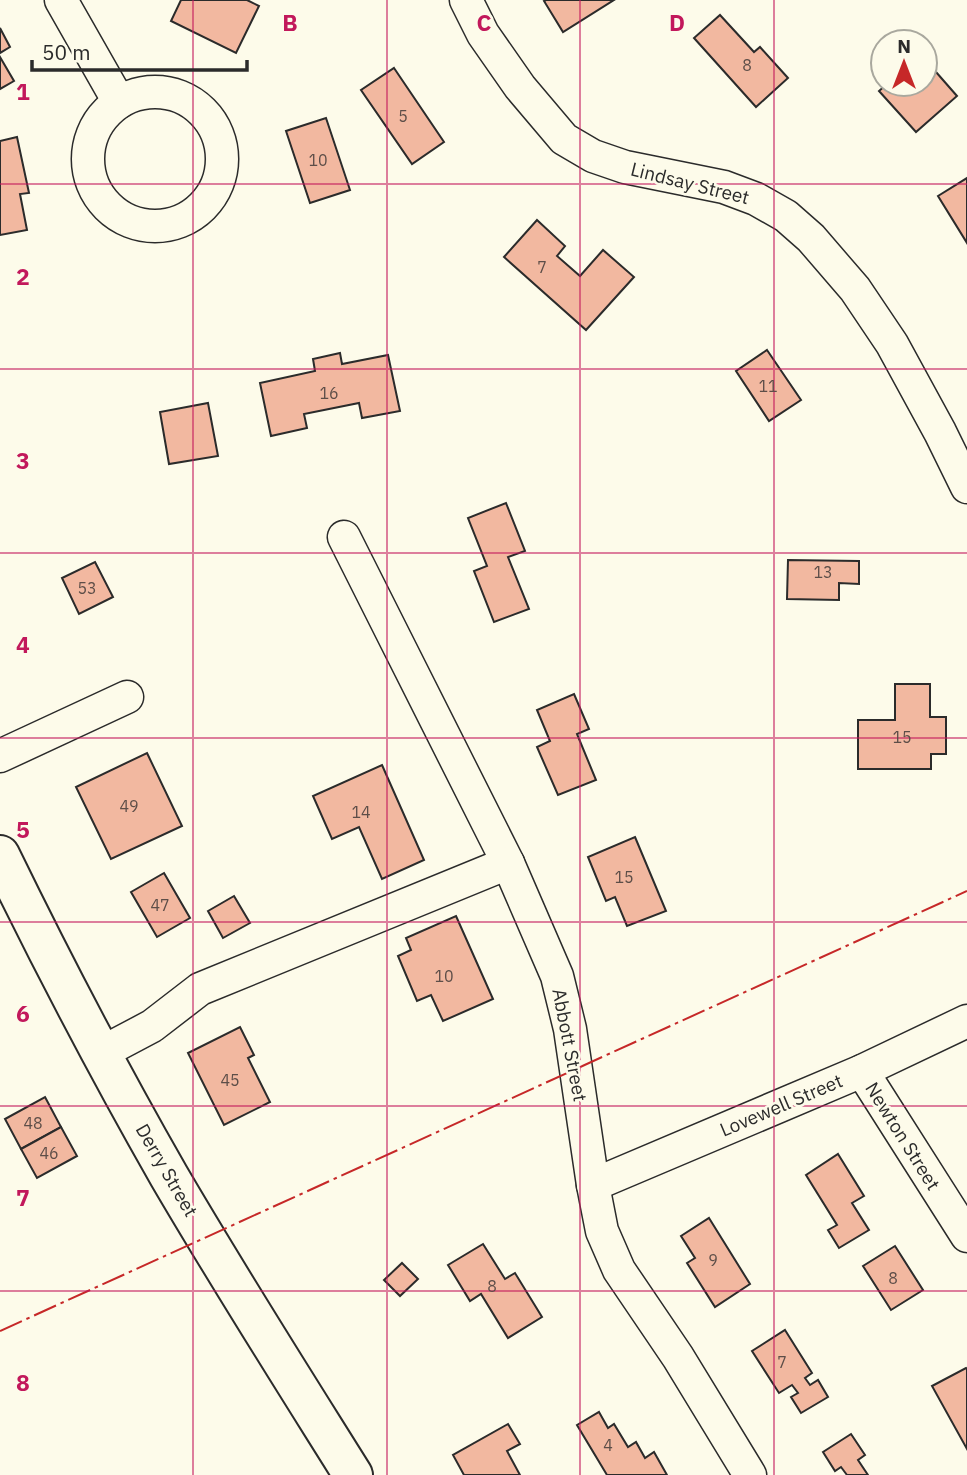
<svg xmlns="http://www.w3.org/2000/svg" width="967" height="1475" font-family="'IBM Plex Sans',sans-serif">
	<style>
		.building { fill: #f2b8a0; stroke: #2b2b2b; stroke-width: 2 }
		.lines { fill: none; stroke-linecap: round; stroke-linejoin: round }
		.minor-casing { stroke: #2b2b2b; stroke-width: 35 }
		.major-casing { stroke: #2b2b2b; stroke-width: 42 }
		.minor { stroke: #fdfbea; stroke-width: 32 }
		.major { stroke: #fdfbea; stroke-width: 38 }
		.power { stroke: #c62828; stroke-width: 2; stroke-dasharray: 24 5 3.5 5; stroke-linecap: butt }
		.grid { fill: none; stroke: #c2185b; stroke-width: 2; stroke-opacity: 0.55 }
		.labels { text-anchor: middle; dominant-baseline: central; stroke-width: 5; stroke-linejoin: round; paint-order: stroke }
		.number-label { font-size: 16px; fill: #5d4e48 }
		.street-label { font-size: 19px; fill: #2b2b2b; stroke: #fdfbea }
		.grid-label { font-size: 23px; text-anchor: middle; font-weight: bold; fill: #c2185b; stroke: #fdfbea; stroke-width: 5; stroke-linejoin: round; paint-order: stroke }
	</style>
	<rect width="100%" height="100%" fill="#fdfbea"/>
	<!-- building -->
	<g class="building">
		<polygon points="181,0 247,0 259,6 236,53 171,21"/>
		<polygon points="546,0 614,0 563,32 544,1"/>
		<polygon points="720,15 754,52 760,47 788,78 756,107 694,38"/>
		<polygon points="0,28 10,47 0,53"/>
		<polygon points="0,57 14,81 0,89"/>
		<polygon points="394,68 444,142 412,164 361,90"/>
		<polygon points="936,72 957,96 916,132 879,91 887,84 925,84 925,82"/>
		<polygon points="326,118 350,190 310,203 286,131"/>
		<polygon points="17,137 29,193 20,194 27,230 0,235 0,141"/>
		<polygon points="967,178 967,243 938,196"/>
		<polygon points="537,220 565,246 557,256 580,276 603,250 634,277 586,330 504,257"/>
		<polygon points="767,350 801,400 769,421 736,371"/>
		<polygon points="340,353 342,364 388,355 400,411 362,418 359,403 304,414 307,428 271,436 260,383 315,371 313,359"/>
		<polygon points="208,403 218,456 169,464 160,412"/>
		<polygon points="506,503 525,551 508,557 529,609 494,622 474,571 487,566 468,518"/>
		<polygon points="788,560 859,561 859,584 839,583 839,600 787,599"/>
		<polygon points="95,562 113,597 79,614 62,578"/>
		<polygon points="895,684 930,684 930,717 946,717 946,754 931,754 931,769 858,769 858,720 895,720"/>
		<polygon points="574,694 589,729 577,734 596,780 558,795 537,747 550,741 537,710"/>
		<polygon points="147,753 182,826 111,859 76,787"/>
		<polygon points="382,765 424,860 382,879 359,827 332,839 313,796"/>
		<polygon points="635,837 666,911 627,926 615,897 606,901 588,857"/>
		<polygon points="164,873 190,918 157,937 131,892"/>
		<polygon points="234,896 250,923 223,938 208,911"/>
		<polygon points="456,916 493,999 443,1021 431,995 417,1001 398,956 411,950 406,938"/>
		<polygon points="240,1027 254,1055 248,1058 270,1102 224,1125 188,1053"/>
		<polygon points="45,1097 61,1127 21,1149 5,1119"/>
		<polygon points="61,1127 77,1156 37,1178 21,1149"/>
		<polygon points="838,1154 864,1196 852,1203 869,1230 839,1248 828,1230 837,1225 806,1175"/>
		<polygon points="709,1218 750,1284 715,1307 687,1263 695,1258 681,1236"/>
		<polygon points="483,1244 505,1279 515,1273 542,1317 508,1338 481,1294 470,1301 448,1265"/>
		<polygon points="895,1246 923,1290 891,1310 863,1266"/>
		<polygon points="402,1263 418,1279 400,1296 384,1280"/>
		<polygon points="785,1330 812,1373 805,1378 810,1385 818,1380 828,1397 801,1413 791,1397 798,1393 792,1385 779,1393 752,1351"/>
		<polygon points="966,1368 967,1369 967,1449 932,1386"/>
		<polygon points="599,1412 608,1428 614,1424 628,1447 636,1442 645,1458 654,1452 667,1475 607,1475 577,1425"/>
		<polygon points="508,1424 520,1444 507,1451 520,1475 464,1475 453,1455"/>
		<polygon points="851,1434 865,1455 858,1460 868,1475 847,1475 841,1467 835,1471 823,1452"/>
	</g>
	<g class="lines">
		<!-- minor casing -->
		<g class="minor-casing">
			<g id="minor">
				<polyline points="61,0 119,102"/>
				<polyline points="466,0 483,34 520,87 564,139 593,156 625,167 724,187 756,199 786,216 811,238 855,289 892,344 940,432 967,487"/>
				<circle cx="155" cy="159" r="67"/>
				<polyline points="344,537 508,863 557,976 570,1029 593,1185 602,1231 619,1270 678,1357 750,1475"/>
				<polyline points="0,756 127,697"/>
				<polyline points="101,1053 152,1026 200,989 508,863"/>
				<polyline points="862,1071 967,1236"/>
				<polyline points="593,1185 862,1071 967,1021"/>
			</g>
		</g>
		<!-- major casing -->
		<g class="major-casing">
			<path id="major" d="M0,855C53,964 109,1071 169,1176C228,1277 291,1376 353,1475"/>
		</g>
		<!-- minor -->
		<use href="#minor" class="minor"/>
		<!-- major -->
		<use href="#major" class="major"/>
		<!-- power -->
		<polyline class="power" points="0,1331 967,891"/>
	</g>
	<!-- grid -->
	<path class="grid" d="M193,0V1475M387,0V1475M580,0V1475M774,0V1475M0,184H967M0,369H967M0,553H967M0,738H967M0,922H967M0,1106H967M0,1291H967"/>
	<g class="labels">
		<!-- number labels -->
		<g class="number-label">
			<text x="747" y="65">8</text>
			<text x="403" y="116">5</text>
			<text x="318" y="160">10</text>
			<text x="542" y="267">7</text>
			<text x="768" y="386">11</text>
			<text x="329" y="393">16</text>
			<text x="823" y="572">13</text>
			<text x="87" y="588">53</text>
			<text x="902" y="737">15</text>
			<text x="129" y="806">49</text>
			<text x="361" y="812">14</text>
			<text x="624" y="877">15</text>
			<text x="160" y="905">47</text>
			<text x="444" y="976">10</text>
			<text x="230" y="1080">45</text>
			<text x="33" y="1123">48</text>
			<text x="49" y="1153">46</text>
			<text x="713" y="1260">9</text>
			<text x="893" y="1278">8</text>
			<text x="492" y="1286">8</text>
			<text x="782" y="1362">7</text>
			<text x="608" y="1445">4</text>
		</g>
		<!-- street labels -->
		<g class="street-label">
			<text transform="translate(690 183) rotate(14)">Lindsay Street</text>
			<text transform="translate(570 1045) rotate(79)">Abbott Street</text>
			<text transform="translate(781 1105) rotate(-23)">Lovewell Street</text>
			<text transform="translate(903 1136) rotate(58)">Newton Street</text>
			<text transform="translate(167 1170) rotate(60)">Derry Street</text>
		</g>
	</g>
	<g class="grid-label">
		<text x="290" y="31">B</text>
		<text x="484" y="31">C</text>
		<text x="677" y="31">D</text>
		<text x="23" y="100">1</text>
		<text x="23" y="285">2</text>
		<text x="23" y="469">3</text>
		<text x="23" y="653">4</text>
		<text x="23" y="838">5</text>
		<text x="23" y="1022">6</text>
		<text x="23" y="1206">7</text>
		<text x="23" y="1391">8</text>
	</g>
	<!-- north arrow -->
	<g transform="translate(904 63)"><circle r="33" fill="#fdfbea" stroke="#a9a89e" stroke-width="2"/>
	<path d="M0-5L12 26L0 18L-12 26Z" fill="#c62828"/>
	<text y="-10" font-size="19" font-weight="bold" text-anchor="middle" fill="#2b2b2b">N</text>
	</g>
	<!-- scale -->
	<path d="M32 60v10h215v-10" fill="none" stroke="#2b2b2b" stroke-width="3.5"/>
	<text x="42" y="60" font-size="21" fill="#2b2b2b" stroke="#fdfbea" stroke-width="5" paint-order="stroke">50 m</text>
</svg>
